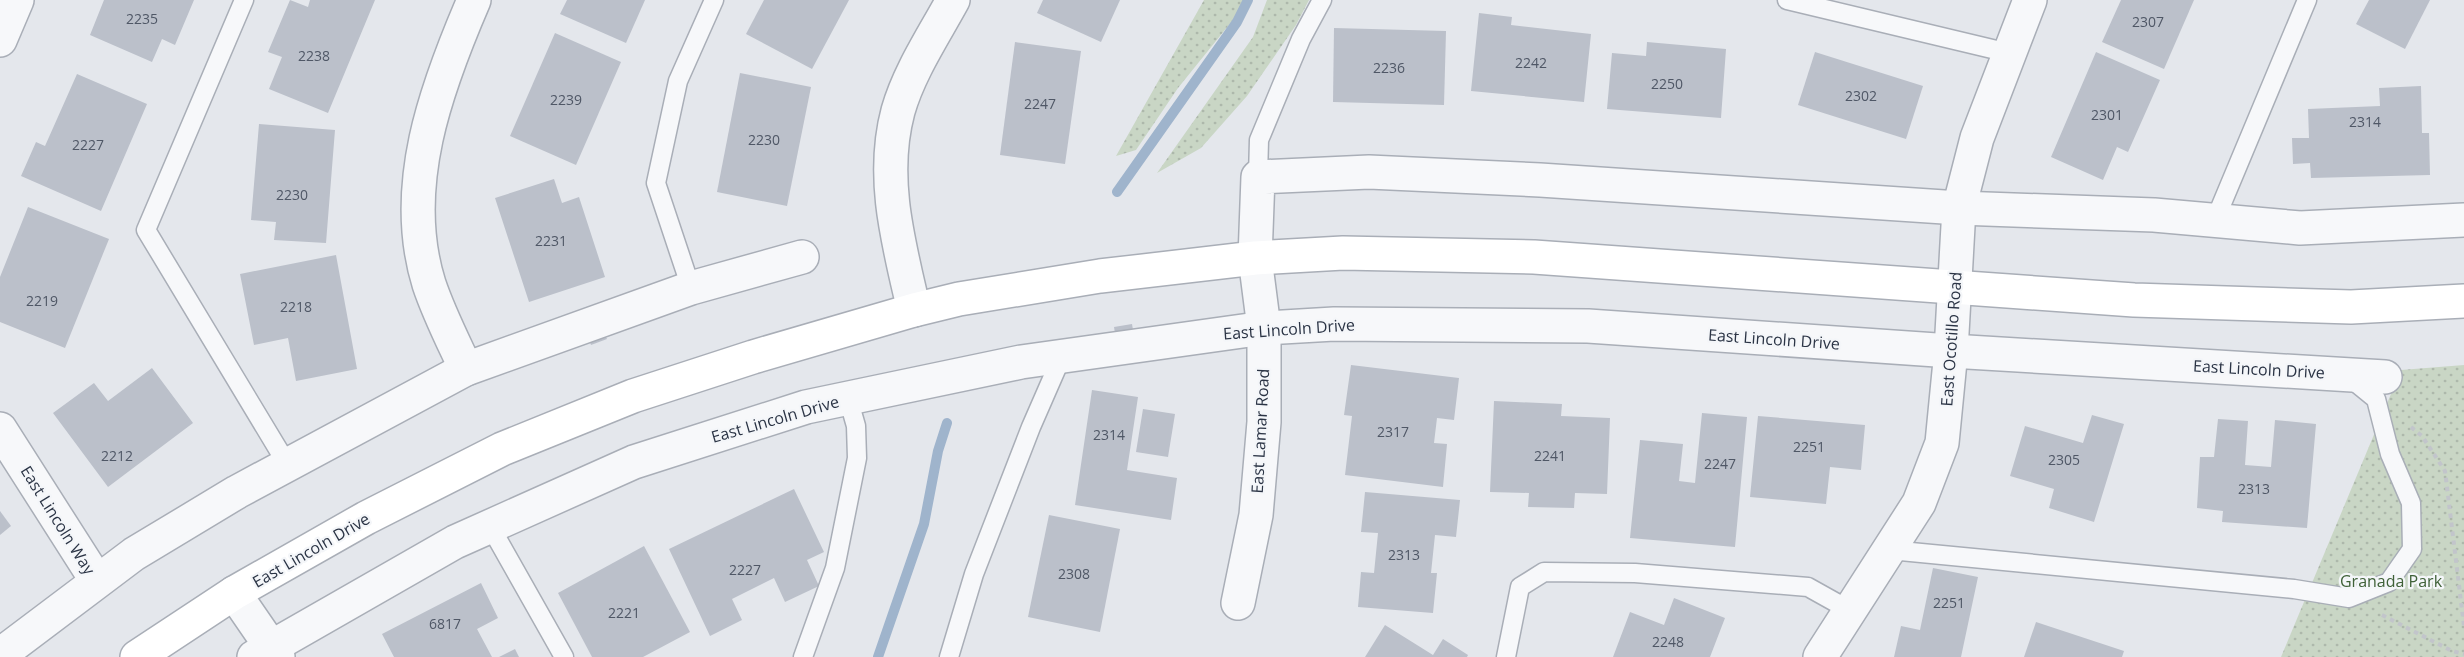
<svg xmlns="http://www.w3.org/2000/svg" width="2464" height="657" font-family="'Open Sans',sans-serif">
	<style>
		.grass { fill: url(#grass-dots) }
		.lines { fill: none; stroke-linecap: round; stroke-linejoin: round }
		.stream { stroke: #9fb4cc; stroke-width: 10 }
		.building { fill: #bbc0ca }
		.lane-casing { stroke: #a9aeb7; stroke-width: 21 }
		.street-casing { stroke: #a9aeb7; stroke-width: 36 }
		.secondary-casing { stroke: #a9aeb7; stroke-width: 36 }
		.path { stroke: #c2c5cb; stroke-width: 4; stroke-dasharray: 4.5 4.5; stroke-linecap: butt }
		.lane { stroke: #f7f8fa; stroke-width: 18 }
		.street { stroke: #f7f8fa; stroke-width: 33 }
		.secondary { stroke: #fff; stroke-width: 33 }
		.labels { text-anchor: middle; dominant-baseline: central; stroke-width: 4.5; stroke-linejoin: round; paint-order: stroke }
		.number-label { font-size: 14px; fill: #4f5766 }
		.street-label { font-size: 16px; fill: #2b3445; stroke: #f4f6f9 }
		.park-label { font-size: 16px; fill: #3f6138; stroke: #f4f6f9 }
	</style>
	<defs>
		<pattern id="grass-dots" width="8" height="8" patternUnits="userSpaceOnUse" patternTransform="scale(1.5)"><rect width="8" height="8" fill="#c9d6c5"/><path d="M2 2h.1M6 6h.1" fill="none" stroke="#adb8ab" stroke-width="1.8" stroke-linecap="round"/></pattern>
	</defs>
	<rect width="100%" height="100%" fill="#e4e7ec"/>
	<!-- grass -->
	<g class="grass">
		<polygon points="1204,0 1249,0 1178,88 1136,150 1116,156"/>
		<polygon points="1267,0 1309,0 1296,25 1247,96 1201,148 1157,173 1253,37"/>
		<polygon points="2464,365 2464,657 2281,657 2401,370"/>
	</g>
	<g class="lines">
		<!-- stream -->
		<g class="stream">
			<polyline points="1117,192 1237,22 1248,0"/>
			<polyline points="878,657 924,524 938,451 947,423"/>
		</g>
	</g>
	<!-- building -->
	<g class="building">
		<polygon points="104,0 194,0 175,45 162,39 152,62 90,35"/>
		<polygon points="290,0 308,7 310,0 375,0 328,113 269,89 282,57 268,52"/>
		<polygon points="567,0 645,0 626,43 560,14"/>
		<polygon points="764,0 849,0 812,69 746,34"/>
		<polygon points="1043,0 1120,0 1101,42 1037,13"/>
		<polygon points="2121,0 2194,0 2164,69 2102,42"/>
		<polygon points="2369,0 2430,0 2405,49 2356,24"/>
		<polygon points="1479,13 1512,17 1511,25 1591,34 1584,102 1471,91"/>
		<polygon points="1334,28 1446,31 1444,105 1333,102"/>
		<polygon points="555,33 621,62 576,165 510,136"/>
		<polygon points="1015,42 1081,51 1065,164 1000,155"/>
		<polygon points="1647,42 1726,49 1721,118 1607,109 1612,53 1646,56"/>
		<polygon points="1815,52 1923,86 1906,139 1798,105"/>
		<polygon points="2096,52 2160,80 2128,152 2117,147 2103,180 2051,157"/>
		<polygon points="740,73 811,87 787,206 717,192"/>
		<polygon points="77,74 147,104 101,211 21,176 36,142 45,146"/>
		<polygon points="2421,86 2422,133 2429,133 2430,175 2311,178 2310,163 2293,164 2292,138 2309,138 2308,109 2380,106 2379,88"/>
		<polygon points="259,124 335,130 326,243 274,240 276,222 251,220"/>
		<polygon points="554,179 562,203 579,197 605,277 529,302 495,198"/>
		<polygon points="28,207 109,239 65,348 0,322 0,277"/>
		<polygon points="336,255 357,369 296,381 288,338 254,345 240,274"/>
		<polygon points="1132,324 1133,330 1115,333 1114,327"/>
		<polygon points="604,333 607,339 591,345 589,339"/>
		<polygon points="1351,365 1459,378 1454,420 1437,418 1434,443 1447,444 1443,487 1345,475 1352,416 1344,415"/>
		<polygon points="152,368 193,423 108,487 53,413 94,383 108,401"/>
		<polygon points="1092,390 1138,397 1127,470 1177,478 1171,520 1075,505"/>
		<polygon points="1494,401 1562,404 1561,416 1610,418 1607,494 1575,493 1574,508 1528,507 1529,493 1490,492"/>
		<polygon points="1143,409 1175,414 1168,457 1136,452"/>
		<polygon points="1702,413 1747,417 1735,547 1630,538 1640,440 1683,444 1679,481 1695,483"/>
		<polygon points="2092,415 2124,424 2094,522 2049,508 2054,489 2010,476 2025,426 2083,443"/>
		<polygon points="1758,416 1865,425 1861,470 1830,467 1826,504 1750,497"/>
		<polygon points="2218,419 2248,421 2245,465 2271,467 2275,420 2316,424 2307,528 2222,522 2223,511 2197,508 2200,457 2214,457"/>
		<polygon points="794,489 824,552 807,560 819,586 785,602 774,578 732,599 742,620 710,636 669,549"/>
		<polygon points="1365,492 1460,500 1456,537 1435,535 1431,573 1437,573 1433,613 1358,607 1361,572 1374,573 1378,533 1361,532"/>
		<polygon points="0,511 11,526 0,535"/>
		<polygon points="1049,515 1120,529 1100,632 1028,617"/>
		<polygon points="644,546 690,632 643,657 592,657 558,593"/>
		<polygon points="1933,568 1978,577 1961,657 1894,657 1901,626 1920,630"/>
		<polygon points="481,583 498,618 477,629 492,657 394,657 382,634"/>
		<polygon points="1674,598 1725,618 1710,657 1613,657 1630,612 1664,625"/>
		<polygon points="2036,622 2124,651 2122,657 2024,657"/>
		<polygon points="1385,625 1433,655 1443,639 1468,655 1467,657 1365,657"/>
		<polygon points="515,649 519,657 499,657"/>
	</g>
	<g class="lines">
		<!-- lane casing -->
		<g class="lane-casing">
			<g id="lane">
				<polyline points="244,0 146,230 287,464"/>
				<polyline points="1787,0 2009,53"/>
				<polyline points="1258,177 1259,140 1301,39 1322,0"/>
				<polyline points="2215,220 2307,0"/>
				<polyline points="691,288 656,183 678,81 714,0"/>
				<polyline points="490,526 564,657"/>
				<polyline points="1890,550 2294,589 2349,598 2389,582 2412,549 2411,503 2390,454 2376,399 2349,377"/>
				<polyline points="803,657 835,568 857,458 856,426 848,398"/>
				<polyline points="949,657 974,574 1031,427 1062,356"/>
				<polyline points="1506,657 1520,587 1544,572 1635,573 1808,587 1851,611"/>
			</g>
		</g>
		<!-- street casing -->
		<g class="street-casing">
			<g id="street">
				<polyline points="0,40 17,0"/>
				<path d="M914,310C899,245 880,178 898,111C909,72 934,35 953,0"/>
				<path d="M466,369C453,341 439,314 429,284C399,188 436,88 474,0"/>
				<polyline points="0,429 97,581"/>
				<polyline points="234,593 278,657"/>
				<polyline points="1238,603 1256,515 1264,422 1264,328 1255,258 1258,177 1369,172 1540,180 1959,208 2154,215 2300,228 2464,220"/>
				<polyline points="0,655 134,554 237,492 466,369 691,288 802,257"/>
				<polyline points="254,657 455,542 634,462 806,407 1021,362 1264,328 1334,324 1588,326 1951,351 2385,377"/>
				<polyline points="1820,657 1919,503 1942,443 1951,351 1959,208 1977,138 2030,0"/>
			</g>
		</g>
		<!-- secondary casing -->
		<g class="secondary-casing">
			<polyline id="secondary" points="137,657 234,593 366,518 502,449 633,396 753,357 914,310 959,299 1100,276 1255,258 1343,253 1534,257 2134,300 2351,307 2464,301"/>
		</g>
		<!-- path -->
		<g class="path">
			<polyline points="2411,427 2422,436 2445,471 2464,626"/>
			<polyline points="2382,615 2452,651 2464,654"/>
		</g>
		<!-- lane -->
		<use href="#lane" class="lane"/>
		<!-- street -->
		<use href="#street" class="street"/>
		<!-- secondary -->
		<use href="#secondary" class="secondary"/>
	</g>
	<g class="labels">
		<!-- number labels -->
		<g class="number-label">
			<text x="142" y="18">2235</text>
			<text x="2148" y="21">2307</text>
			<text x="314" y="55">2238</text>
			<text x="1531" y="62">2242</text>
			<text x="1389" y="67">2236</text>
			<text x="1667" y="83">2250</text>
			<text x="1861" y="95">2302</text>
			<text x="566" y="99">2239</text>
			<text x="1040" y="103">2247</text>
			<text x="2107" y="114">2301</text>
			<text x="2365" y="121">2314</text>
			<text x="764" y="139">2230</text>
			<text x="88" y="144">2227</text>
			<text x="292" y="194">2230</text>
			<text x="551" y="240">2231</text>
			<text x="42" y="300">2219</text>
			<text x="296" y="306">2218</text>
			<text x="1393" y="431">2317</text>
			<text x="1109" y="434">2314</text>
			<text x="1809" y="446">2251</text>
			<text x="117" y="455">2212</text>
			<text x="1550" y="455">2241</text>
			<text x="2064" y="459">2305</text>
			<text x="1720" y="463">2247</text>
			<text x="2254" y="488">2313</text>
			<text x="1404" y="554">2313</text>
			<text x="745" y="569">2227</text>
			<text x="1074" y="573">2308</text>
			<text x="1949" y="602">2251</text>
			<text x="624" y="612">2221</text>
			<text x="445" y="623">6817</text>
			<text x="1668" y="641">2248</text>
		</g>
		<!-- street labels -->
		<g class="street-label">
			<text transform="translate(1289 329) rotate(-4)">East Lincoln Drive</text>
			<text transform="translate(1774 339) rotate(4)">East Lincoln Drive</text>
			<text transform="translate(1951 339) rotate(-86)">East Ocotillo Road</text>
			<text transform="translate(2259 369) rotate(3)">East Lincoln Drive</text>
			<text transform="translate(775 419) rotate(-16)">East Lincoln Drive</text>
			<text transform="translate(1260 431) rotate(-87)">East Lamar Road</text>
			<text transform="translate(58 520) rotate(58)">East Lincoln Way</text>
			<text transform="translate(311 550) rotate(-30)">East Lincoln Drive</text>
		</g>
		<!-- park labels -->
		<g class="park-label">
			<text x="2391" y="581">Granada Park</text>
		</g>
	</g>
</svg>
